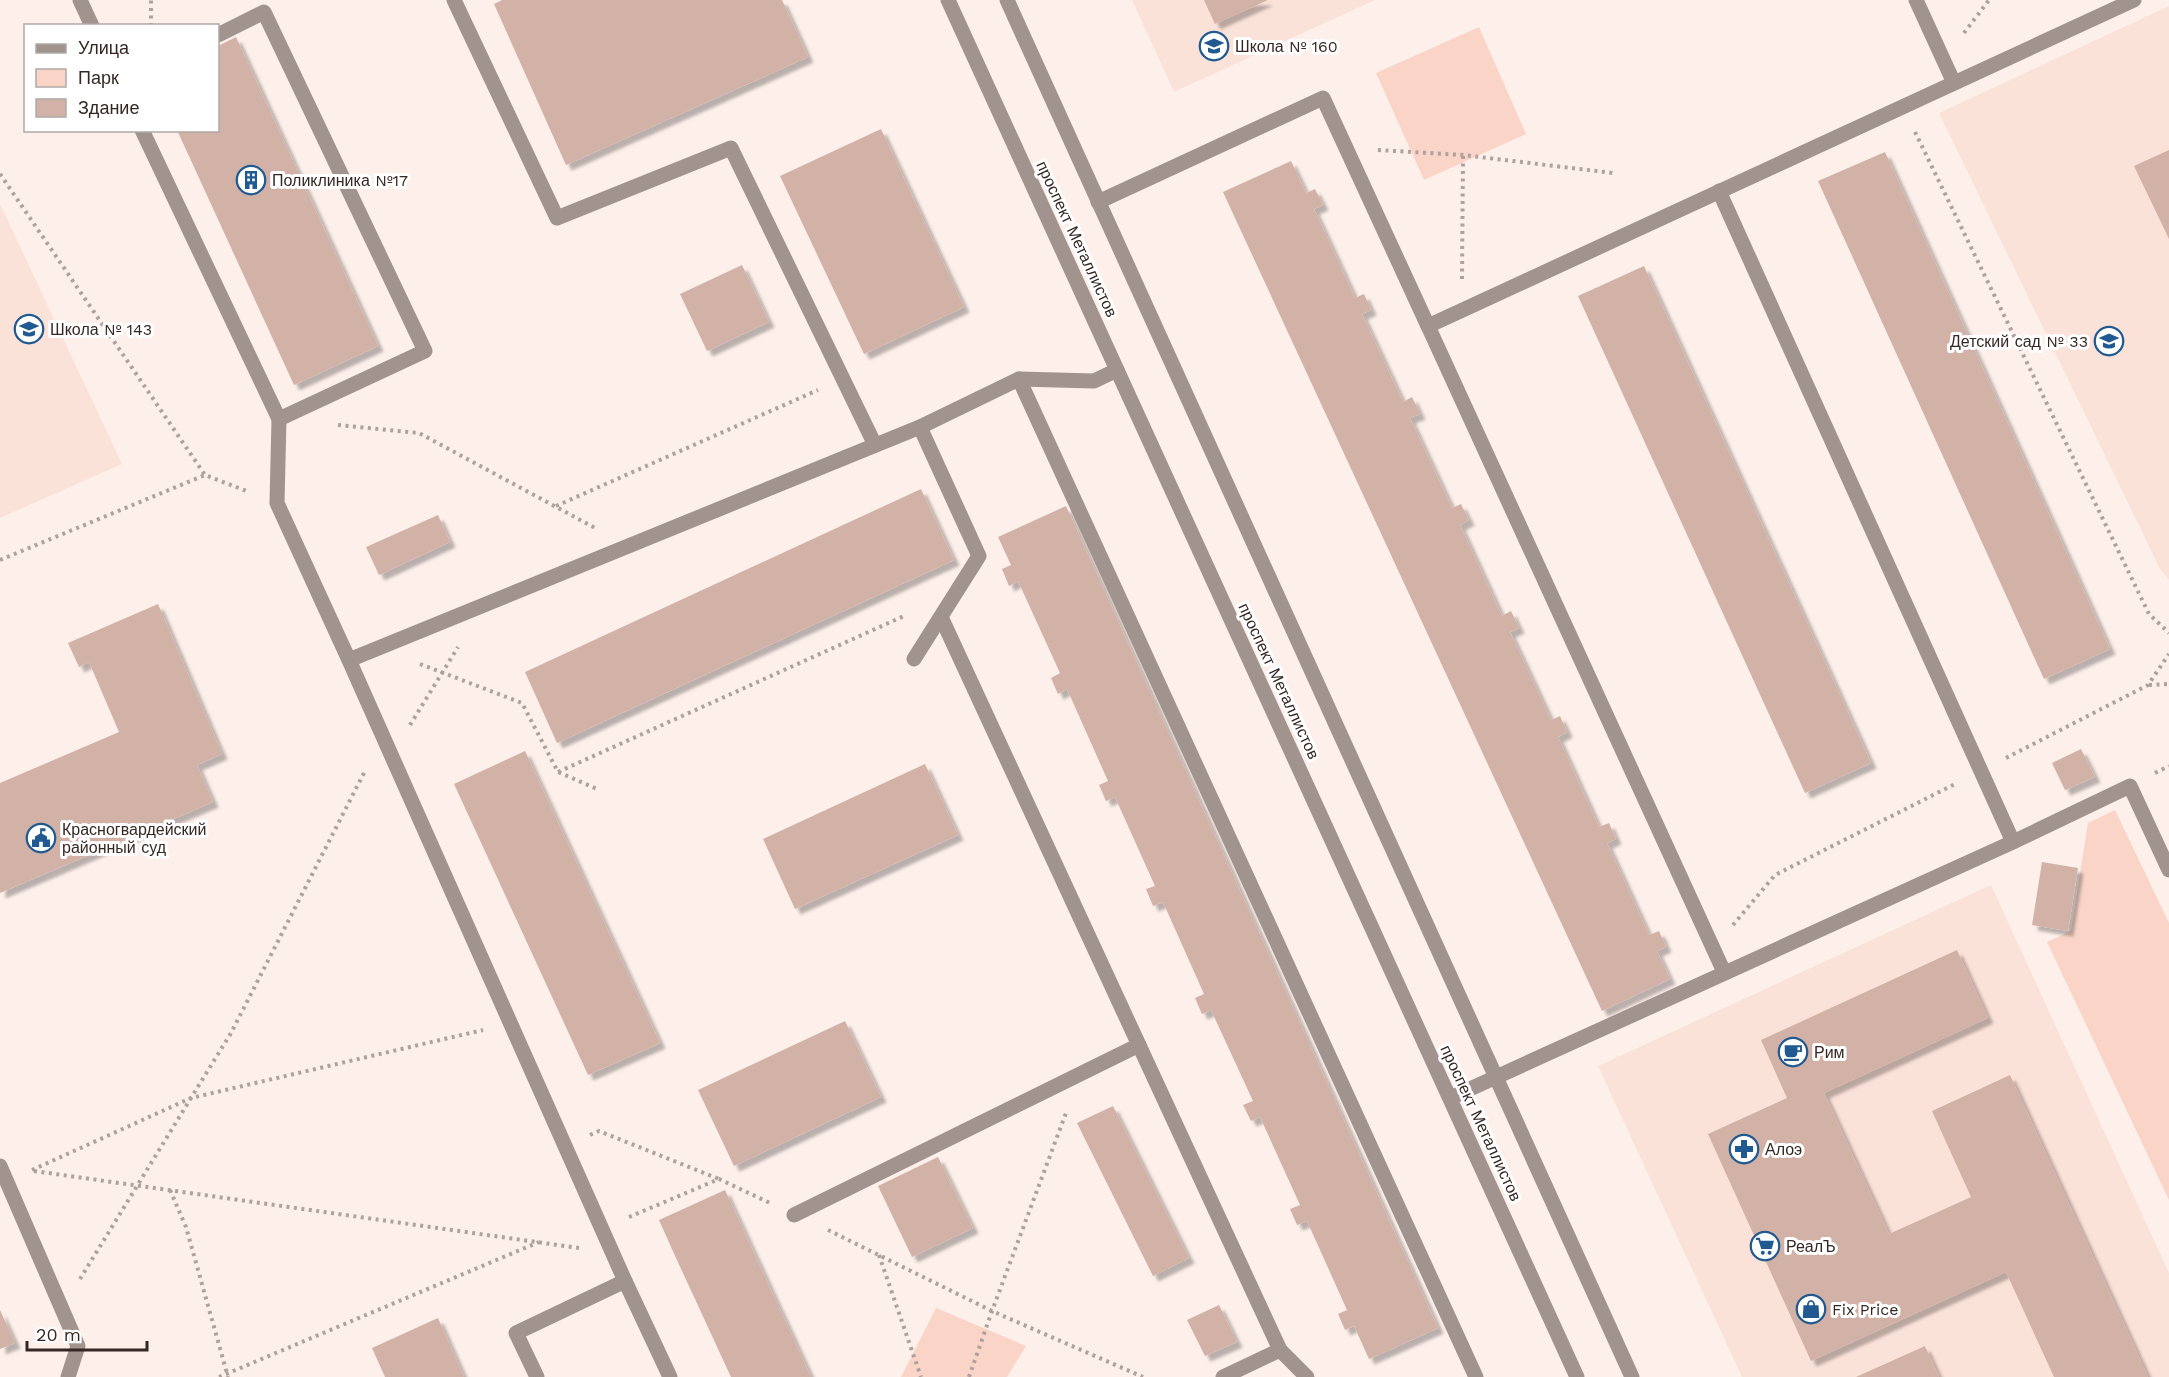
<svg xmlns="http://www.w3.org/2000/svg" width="2169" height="1377" font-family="'Work Sans',sans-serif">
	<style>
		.built { fill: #fbe2d9 }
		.green { fill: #fad5c7 }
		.building { fill: #d2b2a6; filter: url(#shadow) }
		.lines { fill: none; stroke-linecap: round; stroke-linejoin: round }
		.path { stroke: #afa19d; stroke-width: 4; stroke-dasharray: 3 4.5; stroke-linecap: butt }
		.service { stroke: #a1938e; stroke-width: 15 }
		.tertiary { stroke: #a1938e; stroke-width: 15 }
		.labels { text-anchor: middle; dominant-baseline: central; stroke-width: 6; stroke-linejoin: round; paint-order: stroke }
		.poi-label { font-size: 16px; fill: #352824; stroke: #fff; text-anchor: start }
		.street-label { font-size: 16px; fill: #352824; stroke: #fff }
	</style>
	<defs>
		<filter id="shadow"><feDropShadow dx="5.5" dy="5.5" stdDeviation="1.5" flood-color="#0004"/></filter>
	</defs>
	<rect width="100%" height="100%" fill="#fdefea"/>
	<!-- built -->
	<g class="built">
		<polygon points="1132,0 1375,0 1174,92"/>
		<polygon points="2169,6 2169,580 2160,569 1939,113"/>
		<polygon points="0,204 122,464 0,518"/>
		<polygon points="1991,885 2169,1273 2169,1377 1742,1377 1598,1066"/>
	</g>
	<!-- green -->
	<g class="green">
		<polygon points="1479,27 1526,134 1424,180 1376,73"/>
		<polygon points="2115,810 2169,923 2169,1200 2047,942 2071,931 2088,823"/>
		<polygon points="936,1308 1026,1346 1007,1377 901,1377"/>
	</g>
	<!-- building -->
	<g class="building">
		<polygon points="502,0 782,0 808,57 566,165 494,4"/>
		<polygon points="1204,0 1268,0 1215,24"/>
		<polygon points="236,37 378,346 294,385 177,130 218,130 218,46"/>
		<polygon points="881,129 964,307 864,354 780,176"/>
		<polygon points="2169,150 2169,239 2134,166"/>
		<polygon points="1885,152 2110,649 2044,679 1818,181"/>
		<polygon points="1291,161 1306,193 1315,189 1323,205 1314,209 1355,298 1364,294 1371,310 1362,314 1403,402 1412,397 1420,414 1410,418 1452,508 1461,504 1469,520 1460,525 1502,616 1511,611 1519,628 1510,632 1551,720 1560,716 1567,732 1558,737 1599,827 1609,823 1616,839 1607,843 1649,935 1659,931 1666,947 1657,951 1670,979 1602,1011 1223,192"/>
		<polygon points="742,265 769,322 707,351 680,294"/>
		<polygon points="1644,266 1871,763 1805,793 1578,296"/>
		<polygon points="921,489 954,560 557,743 525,672"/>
		<polygon points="1066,506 1438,1328 1369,1359 1354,1326 1345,1330 1338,1314 1347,1310 1307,1221 1297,1225 1290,1209 1300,1205 1260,1117 1251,1121 1243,1105 1253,1101 1211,1010 1202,1014 1195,998 1204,994 1163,902 1153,906 1146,889 1155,886 1115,797 1106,801 1099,785 1108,781 1067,689 1058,694 1051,678 1060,673 1018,581 1009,586 1002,569 1011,565 998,537"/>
		<polygon points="438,515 450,542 379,575 366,547"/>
		<polygon points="158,604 222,754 197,765 213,802 0,893 0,783 119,732 89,662 79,667 68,643"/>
		<polygon points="2081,749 2095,777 2065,790 2052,763"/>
		<polygon points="525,751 660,1043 588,1075 454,784"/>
		<polygon points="925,764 958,835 795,909 763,839"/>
		<polygon points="2042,862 2078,868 2068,931 2032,925"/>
		<polygon points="1957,950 1988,1018 1824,1093 1889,1234 1971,1197 1932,1111 2010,1075 2148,1377 2054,1377 2006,1272 1811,1361 1708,1134 1787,1098 1761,1040"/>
		<polygon points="845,1021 881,1097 734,1166 698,1090"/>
		<polygon points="1113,1106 1189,1258 1153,1276 1077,1123"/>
		<polygon points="938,1157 973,1228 912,1257 878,1186"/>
		<polygon points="725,1190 811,1377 731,1377 676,1258 659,1220"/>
		<polygon points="1219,1305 1237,1342 1205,1356 1187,1320"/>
		<polygon points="0,1310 15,1343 0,1349"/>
		<polygon points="438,1318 464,1377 385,1377 372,1348"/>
		<polygon points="1925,1346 1939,1377 1856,1377"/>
	</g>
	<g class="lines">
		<!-- path -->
		<g class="path">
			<polyline points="151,26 151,0"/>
			<polyline points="1964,33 1989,0"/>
			<polyline points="1915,132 2149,614 2169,633"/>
			<polyline points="1378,150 1463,155 1613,173"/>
			<polyline points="0,174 205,475"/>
			<polyline points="1462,279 1463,155"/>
			<polyline points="338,425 419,433 597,529"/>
			<polyline points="556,506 818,390"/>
			<polyline points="0,560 205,475 249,492"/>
			<polyline points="420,664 522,703 558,772 597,789"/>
			<polyline points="2149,685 2169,684"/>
			<polyline points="410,725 458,647"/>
			<polyline points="2006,758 2148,685 2169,654"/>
			<polyline points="558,772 904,616 907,616"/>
			<polyline points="2155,773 2169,766"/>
			<polyline points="1733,925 1775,875 1957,783"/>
			<polyline points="590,1135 599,1131 719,1179"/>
			<polyline points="32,1170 191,1098 231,1033 366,769"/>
			<polyline points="34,1171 579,1248"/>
			<polyline points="170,1190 186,1227 228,1377"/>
			<polyline points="629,1217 719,1179 770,1203"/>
			<polyline points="828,1230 992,1311 1143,1377"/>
			<polyline points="879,1255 921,1377"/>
			<polyline points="80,1279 191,1098 483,1030"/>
			<polyline points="219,1377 539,1242"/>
			<polyline points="969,1377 992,1311 1066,1113"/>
		</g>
		<!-- service -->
		<g class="service">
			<polyline points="80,0 92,26"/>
			<polyline points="454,0 557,218 731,148 875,445"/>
			<polyline points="1916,0 1954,83"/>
			<polyline points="218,35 264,12 425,351 279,419"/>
			<polyline points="142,130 279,419 277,503 349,660 625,1281"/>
			<polyline points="1719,191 2013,842"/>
			<polyline points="1098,202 1323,98 1428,326 2134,0"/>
			<polyline points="1428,326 1724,972"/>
			<polyline points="1019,379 1476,1377"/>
			<polyline points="941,617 1280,1350 1307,1377"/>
			<polyline points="914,659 979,556 920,427"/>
			<polyline points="349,660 920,427 1019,379 1094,381 1117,370"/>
			<polyline points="1450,1098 2013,842 2130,786 2169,870"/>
			<polyline points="0,1166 78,1346 68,1377"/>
			<polyline points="794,1215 1139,1045"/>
			<polyline points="537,1377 516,1333 625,1281 670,1377"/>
			<polyline points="1223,1377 1280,1350"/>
		</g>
		<!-- tertiary -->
		<g class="tertiary">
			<polyline points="948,0 1577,1377"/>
			<polyline points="1007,0 1632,1377"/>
		</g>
	</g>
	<!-- icons -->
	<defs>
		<g id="school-ring" transform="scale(1.5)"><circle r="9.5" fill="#fff" stroke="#215991" stroke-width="1.5"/><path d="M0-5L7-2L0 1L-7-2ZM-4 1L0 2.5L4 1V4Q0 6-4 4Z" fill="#215991"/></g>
		<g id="building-ring" transform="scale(1.5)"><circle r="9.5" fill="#fff" stroke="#215991" stroke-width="1.5"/><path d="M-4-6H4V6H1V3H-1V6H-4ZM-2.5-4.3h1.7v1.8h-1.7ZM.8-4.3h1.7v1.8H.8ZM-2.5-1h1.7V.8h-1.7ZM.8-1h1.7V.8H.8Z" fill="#215991"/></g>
		<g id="civic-ring" transform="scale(1.5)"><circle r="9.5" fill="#fff" stroke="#215991" stroke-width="1.5"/><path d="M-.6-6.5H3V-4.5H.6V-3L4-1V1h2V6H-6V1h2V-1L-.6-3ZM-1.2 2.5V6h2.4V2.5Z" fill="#215991"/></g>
		<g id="cafe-ring" transform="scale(1.5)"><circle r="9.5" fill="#fff" stroke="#215991" stroke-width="1.5"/><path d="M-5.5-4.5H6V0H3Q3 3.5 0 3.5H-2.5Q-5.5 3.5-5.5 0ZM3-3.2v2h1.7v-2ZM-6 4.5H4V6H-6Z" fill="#215991"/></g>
		<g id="pharmacy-ring" transform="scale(1.5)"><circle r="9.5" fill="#fff" stroke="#215991" stroke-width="1.5"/><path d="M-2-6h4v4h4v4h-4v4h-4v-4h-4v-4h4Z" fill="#215991"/></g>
		<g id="supermarket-ring" transform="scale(1.5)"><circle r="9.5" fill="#fff" stroke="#215991" stroke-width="1.5"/><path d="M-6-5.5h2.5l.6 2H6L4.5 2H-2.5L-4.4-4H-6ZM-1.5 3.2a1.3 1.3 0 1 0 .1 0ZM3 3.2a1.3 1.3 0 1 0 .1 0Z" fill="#215991"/></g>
		<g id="shop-ring" transform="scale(1.5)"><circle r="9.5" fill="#fff" stroke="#215991" stroke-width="1.5"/><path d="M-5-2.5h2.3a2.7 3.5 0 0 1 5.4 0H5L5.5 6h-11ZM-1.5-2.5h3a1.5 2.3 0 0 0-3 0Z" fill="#215991"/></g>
	</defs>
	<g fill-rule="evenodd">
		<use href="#school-ring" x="1214" y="46"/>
		<use href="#building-ring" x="251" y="180"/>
		<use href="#school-ring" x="29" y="329"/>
		<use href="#school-ring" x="2109" y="341"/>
		<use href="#civic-ring" x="41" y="838"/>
		<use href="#cafe-ring" x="1793" y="1052"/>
		<use href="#pharmacy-ring" x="1744" y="1149"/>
		<use href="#supermarket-ring" x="1765" y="1246"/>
		<use href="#shop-ring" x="1811" y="1309"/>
	</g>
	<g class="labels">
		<!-- poi labels -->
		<g class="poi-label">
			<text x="1235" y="46">Школа № 160</text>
			<text x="272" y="180">Поликлиника №17</text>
			<text x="50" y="329">Школа № 143</text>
			<text x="2088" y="341" text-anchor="end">Детский сад № 33</text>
			<text x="62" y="829">Красногвардейский<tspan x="62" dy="18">районный суд</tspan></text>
			<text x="1814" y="1052">Рим</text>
			<text x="1765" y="1149">Алоэ</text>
			<text x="1786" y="1246">РеалЪ</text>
			<text x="1832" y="1309">Fix Price</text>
		</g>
		<!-- street labels -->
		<g class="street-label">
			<text transform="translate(1077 239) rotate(65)">проспект Металлистов</text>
			<text transform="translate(1279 681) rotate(65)">проспект Металлистов</text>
			<text transform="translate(1481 1123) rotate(65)">проспект Металлистов</text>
		</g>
	</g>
	<!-- legend -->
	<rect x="24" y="24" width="195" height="108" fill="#ffffff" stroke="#aea9a7" stroke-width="1.5"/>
	<rect x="36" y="44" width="30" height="9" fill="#a1938e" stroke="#aea9a7" stroke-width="1.5"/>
	<text x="78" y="54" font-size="18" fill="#352824">Улица</text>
	<rect x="36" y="69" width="30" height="18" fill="#fad5c7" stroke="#aea9a7" stroke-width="1.5"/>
	<text x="78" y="84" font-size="18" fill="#352824">Парк</text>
	<rect x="36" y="99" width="30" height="18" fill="#d2b2a6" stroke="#aea9a7" stroke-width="1.5"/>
	<text x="78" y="114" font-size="18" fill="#352824">Здание</text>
	<!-- scale -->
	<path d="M27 1341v9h120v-9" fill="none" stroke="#352824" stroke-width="3"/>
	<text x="36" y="1341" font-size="18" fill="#352824" stroke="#ffffff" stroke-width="4.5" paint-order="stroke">20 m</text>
</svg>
